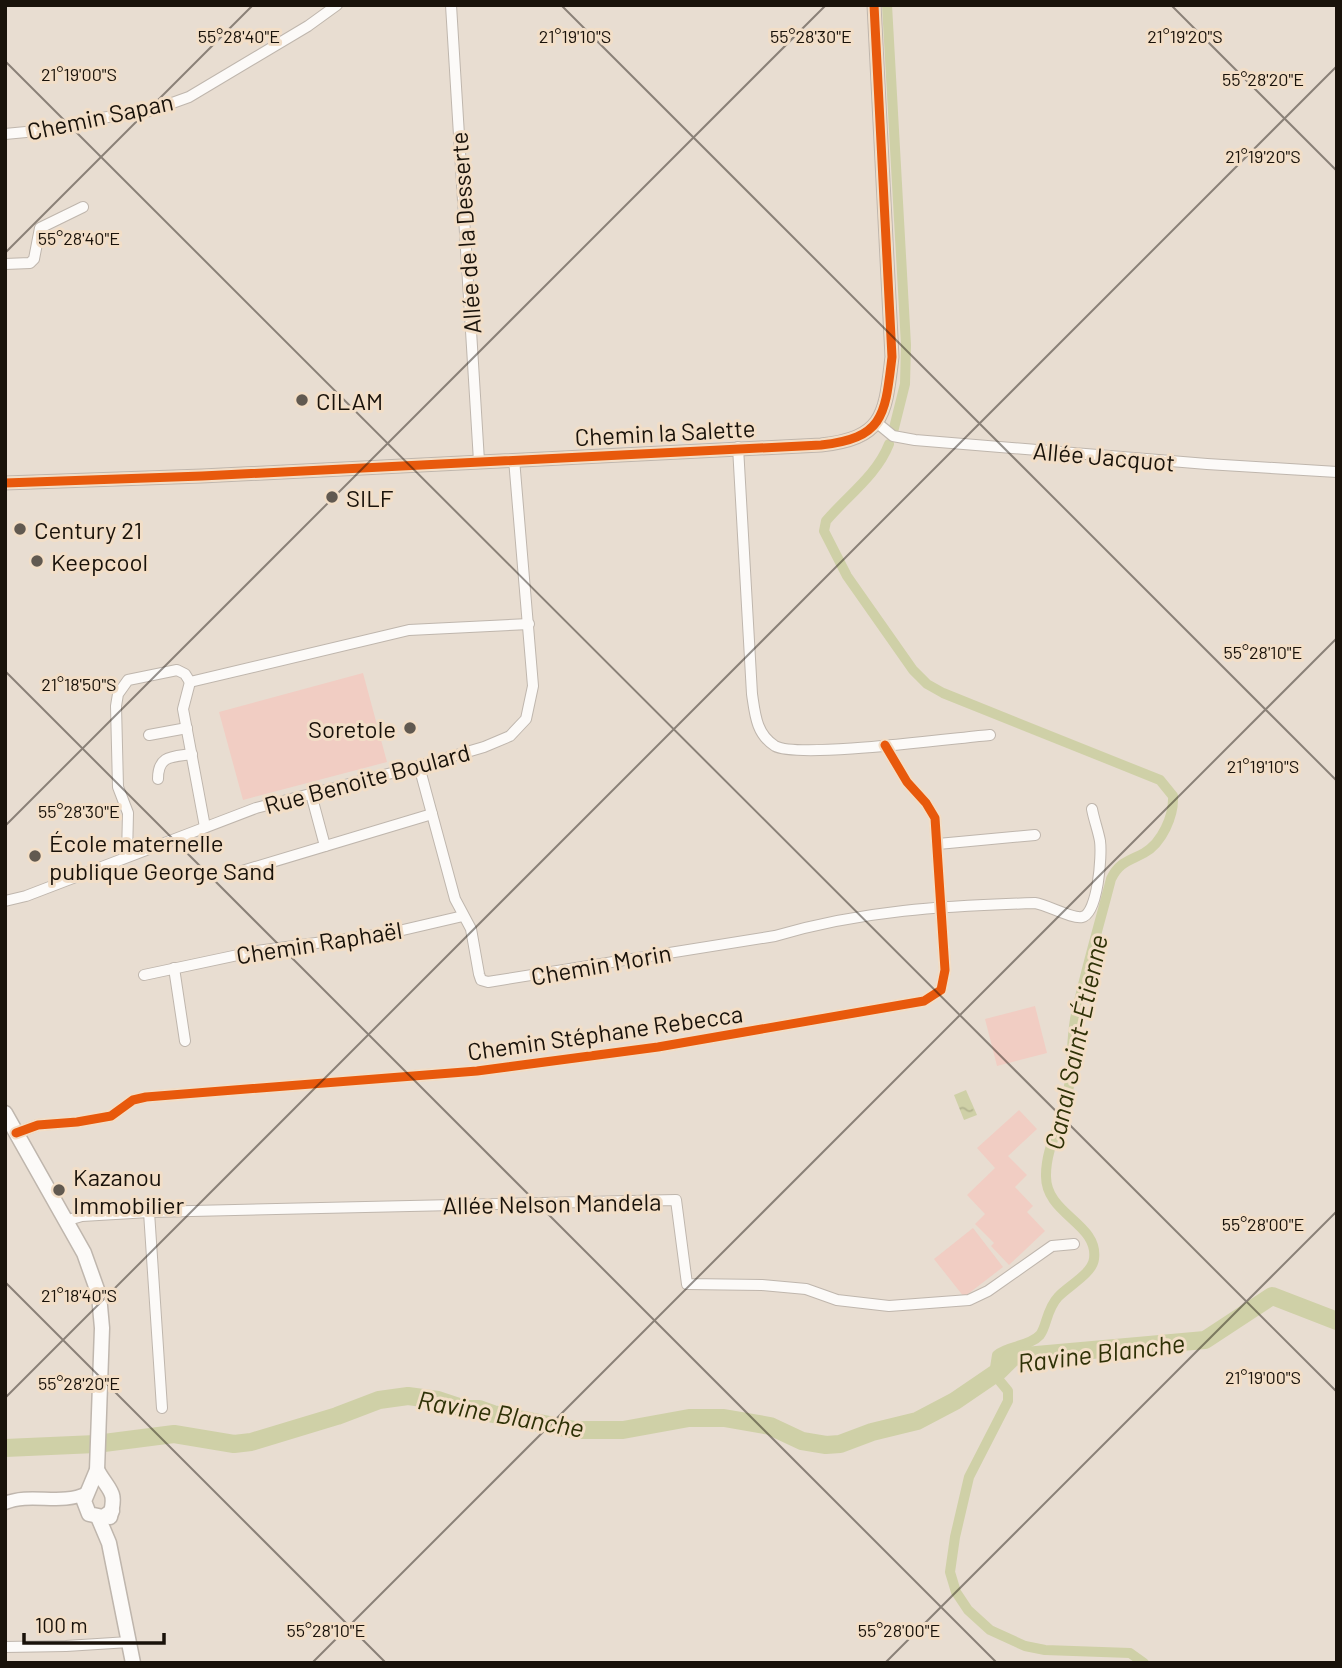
<svg xmlns="http://www.w3.org/2000/svg" width="1342" height="1668" font-family="Barlow,sans-serif">
	<style>
		.garden { fill: #f1cdc3 }
		.water { fill: url(#water-ripples) }
		.lines { fill: none; stroke-linecap: round; stroke-linejoin: round }
		.canal { stroke: #cfd0a7; stroke-width: 10 }
		.river { stroke: #cfd0a7; stroke-width: 18 }
		.minor-casing { stroke: #bfb6ad; stroke-width: 12 }
		.tertiary-casing { stroke: #bfb6ad; stroke-width: 15 }
		.secondary-casing { stroke: #bfb6ad; stroke-width: 17 }
		.minor { stroke: #fcfaf8; stroke-width: 10 }
		.tertiary { stroke: #fcfaf8; stroke-width: 12 }
		.secondary { stroke: #fcfaf8; stroke-width: 14 }
		.cycleway-casing { stroke: #f2dec7; stroke-width: 13 }
		.cycleway { stroke: #e8590c; stroke-width: 9 }
		.ticks { fill: none; stroke: #19120a; stroke-width: 2; stroke-opacity: 0.45 }
		.poi-dot { fill: #615950; stroke: #f2dec7; stroke-width: 2.5 }
		.labels { text-anchor: middle; dominant-baseline: central; stroke-width: 6; stroke-linejoin: round; paint-order: stroke }
		.street-label { font-size: 24px; fill: #19120a; stroke: #f2dec7 }
		.poi-label { font-size: 24px; fill: #19120a; stroke: #f2dec7; text-anchor: start }
		.water-label { font-size: 26px; font-style: italic; fill: #2e3106; stroke: #f2dec7 }
		.ticks-label { font-size: 18px; text-anchor: middle; fill: #19120a; stroke: #f2dec7; stroke-width: 6; stroke-linejoin: round; paint-order: stroke }
	</style>
	<defs>
		<pattern id="water-ripples" width="26" height="14" patternUnits="userSpaceOnUse" patternTransform="scale(1.75)"><rect width="26" height="14" fill="#cfd0a7"/><path d="M2 4q2-2 4 0t4 0M15 11q2-2 4 0t4 0" fill="none" stroke="#b1b28e"/></pattern>
	</defs>
	<rect width="100%" height="100%" fill="#e8ddd1"/>
	<!-- garden -->
	<g class="garden">
		<polygon points="363,673 387,762 243,800 219,712"/>
		<polygon points="1035,1006 1047,1053 997,1066 985,1019"/>
		<polygon points="1019,1110 1037,1129 1008,1156 1027,1175 1015,1187 1033,1206 1027,1212 1045,1231 1009,1265 991,1246 994,1243 975,1224 985,1214 967,1195 995,1168 977,1148"/>
		<polygon points="973,1228 1003,1267 964,1297 934,1259"/>
	</g>
	<!-- water -->
	<polygon class="water" points="966,1090 977,1115 964,1120 954,1095"/>
	<g class="lines">
		<!-- canal -->
		<g class="canal">
			<polyline points="887,5 906,345 905,384 893,432"/>
			<path d="M889,444C877,475 847,496 826,521L824,531L847,576L913,670L927,684L943,693L1160,780L1173,796C1174,816 1162,843 1144,853C1129,861 1119,862 1111,879C1099,926 1085,972 1075,1019C1071,1043 1072,1069 1068,1093C1063,1121 1046,1146 1046,1175C1045,1215 1099,1223 1094,1259C1092,1274 1068,1286 1058,1297C1046,1310 1047,1326 1040,1335C1029,1347 1009,1345 997,1355L994,1374L1008,1391V1401L969,1477L955,1537L950,1572L956,1592L968,1610L990,1630L1025,1646L1045,1650L1130,1653L1144,1663"/>
		</g>
		<!-- river -->
		<polyline class="river" points="5,1448 96,1444 174,1434 234,1444 251,1442 337,1416 379,1400 408,1396 438,1400 465,1409 479,1409 493,1414 575,1430 623,1430 689,1418 724,1418 770,1426 802,1441 826,1445 840,1444 872,1432 917,1421 955,1401 999,1371 1013,1357 1205,1340 1272,1296 1337,1321"/>
		<!-- minor casing -->
		<g class="minor-casing">
			<g id="minor">
				<polyline points="451,5 479,461"/>
				<polyline points="5,134 68,128 101,118 150,111 189,97 308,26 337,5"/>
				<polyline points="5,264 30,263 34,259 40,228 83,207"/>
				<polyline points="876,422 893,436 915,440 1207,464 1337,472"/>
				<path d="M738,447L752,694C755,714 756,734 775,746C798,759 955,738 990,735"/>
				<polyline points="190,682 409,630 529,624"/>
				<polyline points="190,682 183,709 205,827"/>
				<polyline points="149,735 187,728"/>
				<path d="M419,766L455,899L471,929L479,974L481,980L488,982L775,936C863,910 943,906 1035,903C1048,905 1072,919 1082,917C1098,914 1102,855 1100,841C1098,830 1094,820 1092,809"/>
				<path d="M158,779C158,755 172,757 192,754"/>
				<polyline points="311,794 325,846"/>
				<polyline points="938,844 1035,835"/>
				<polyline points="127,856 128,813 118,787 116,706 118,694 128,680 177,670 185,674 190,682"/>
				<polyline points="242,871 432,814"/>
				<polyline points="5,901 26,896 256,808 419,766 484,747 510,736 526,719 533,686 514,459"/>
				<polyline points="174,968 185,1041"/>
				<polyline points="144,975 257,951 390,933 463,916"/>
				<polyline points="16,1133 38,1125 77,1122 111,1116 133,1100 146,1097 477,1071 658,1047 924,1001 941,990 945,970 935,818 926,803 907,782 885,745"/>
				<polyline points="149,1212 162,1408"/>
				<polyline points="65,1221 82,1216 149,1212 676,1200 687,1284 762,1285 806,1289 837,1300 889,1306 969,1300 988,1291 1052,1246 1074,1244"/>
				<polyline points="5,1647 66,1646 129,1642"/>
			</g>
		</g>
		<!-- tertiary casing -->
		<g class="tertiary-casing">
			<g id="tertiary">
				<path d="M5,483L202,476L821,445C885,438 885,414 892,357L874,5"/>
				<path d="M5,1503C31,1492 61,1506 87,1493"/>
			</g>
		</g>
		<!-- secondary casing -->
		<g class="secondary-casing">
			<g id="secondary">
				<polyline points="5,1113 84,1253 99,1295 102,1328 97,1470 84,1501 89,1514 103,1517 112,1511"/>
				<path d="M97,1470C110,1493 117,1490 110,1517"/>
				<polyline points="98,1517 109,1543 133,1663"/>
			</g>
		</g>
		<!-- minor -->
		<use href="#minor" class="minor"/>
		<!-- tertiary -->
		<use href="#tertiary" class="tertiary"/>
		<!-- secondary -->
		<use href="#secondary" class="secondary"/>
		<!-- cycleway casing -->
		<g class="cycleway-casing">
			<g id="cycleway">
				<path d="M5,483L202,476L821,445C885,438 885,414 892,357L874,5"/>
				<polyline points="16,1133 38,1125 77,1122 111,1116 133,1100 146,1097 477,1071 658,1047 924,1001 941,990 945,970 935,818 926,803 907,782 885,745"/>
			</g>
		</g>
		<!-- cycleway -->
		<use href="#cycleway" class="cycleway"/>
	</g>
	<!-- ticks -->
	<path class="ticks" d="M561,5L1337,781M1171,5L1337,171M5,61L1337,1392M5,253L253,5M5,671L997,1663M5,826L826,5M5,1282L386,1663M5,1398L1337,66M312,1663L1337,638M885,1663L1337,1211"/>
	<!-- markers -->
	<g class="poi-dot">
		<circle cx="302" cy="400" r="7"/>
		<circle cx="332" cy="497" r="7"/>
		<circle cx="20" cy="529" r="7"/>
		<circle cx="37" cy="561" r="7"/>
		<circle cx="410" cy="728" r="7"/>
		<circle cx="35" cy="856" r="7"/>
		<circle cx="59" cy="1190" r="7"/>
	</g>
	<g class="labels">
		<!-- street labels -->
		<g class="street-label">
			<text transform="translate(100 116) rotate(-12)">Chemin Sapan</text>
			<text transform="translate(465 233) rotate(-94)">Allée de la Desserte</text>
			<text transform="translate(665 432) rotate(-3)">Chemin la Salette</text>
			<text transform="translate(1104 456) rotate(5)">Allée Jacquot</text>
			<text transform="translate(367 778) rotate(-15)">Rue Benoite Boulard</text>
			<text transform="translate(319 942) rotate(-9)">Chemin Raphaël</text>
			<text transform="translate(601 964) rotate(-10)">Chemin Morin</text>
			<text transform="translate(605 1032) rotate(-8)">Chemin Stéphane Rebecca</text>
			<text transform="translate(552 1203) rotate(-1)">Allée Nelson Mandela</text>
		</g>
		<!-- poi labels -->
		<g class="poi-label">
			<text x="316" y="400">CILAM</text>
			<text x="346" y="497">SILF</text>
			<text x="34" y="529">Century 21</text>
			<text x="51" y="561">Keepcool</text>
			<text x="396" y="728" text-anchor="end">Soretole</text>
			<text x="49" y="842">École maternelle<tspan x="49" dy="28">publique George Sand</tspan></text>
			<text x="73" y="1176">Kazanou<tspan x="73" dy="28">Immobilier</tspan></text>
		</g>
		<!-- water labels -->
		<g class="water-label">
			<text transform="translate(1075 1042) rotate(-78)">Canal Saint-Étienne</text>
			<text transform="translate(1101 1352) rotate(-7)">Ravine Blanche</text>
			<text transform="translate(501 1413) rotate(10)">Ravine Blanche</text>
		</g>
	</g>
	<g class="ticks-label">
		<text x="239" y="43">55°28'40"E</text>
		<text x="575" y="43">21°19'10"S</text>
		<text x="811" y="43">55°28'30"E</text>
		<text x="1185" y="43">21°19'20"S</text>
		<text x="79" y="81">21°19'00"S</text>
		<text x="1263" y="86">55°28'20"E</text>
		<text x="1263" y="163">21°19'20"S</text>
		<text x="79" y="245">55°28'40"E</text>
		<text x="1263" y="659">55°28'10"E</text>
		<text x="79" y="691">21°18'50"S</text>
		<text x="1263" y="773">21°19'10"S</text>
		<text x="79" y="818">55°28'30"E</text>
		<text x="1263" y="1231">55°28'00"E</text>
		<text x="79" y="1302">21°18'40"S</text>
		<text x="1263" y="1384">21°19'00"S</text>
		<text x="79" y="1390">55°28'20"E</text>
		<text x="326" y="1637">55°28'10"E</text>
		<text x="899" y="1637">55°28'00"E</text>
	</g>
	<!-- border -->
	<rect width="1342" height="1668" fill="none" stroke="#19120a" stroke-width="14"/>
	<!-- scale -->
	<path d="M24 1633v10h140v-10" fill="none" stroke="#19120a" stroke-width="3.5"/>
	<text x="35" y="1633" font-size="21" fill="#19120a" stroke="#f2dec7" stroke-width="5" paint-order="stroke">100 m</text>
</svg>
